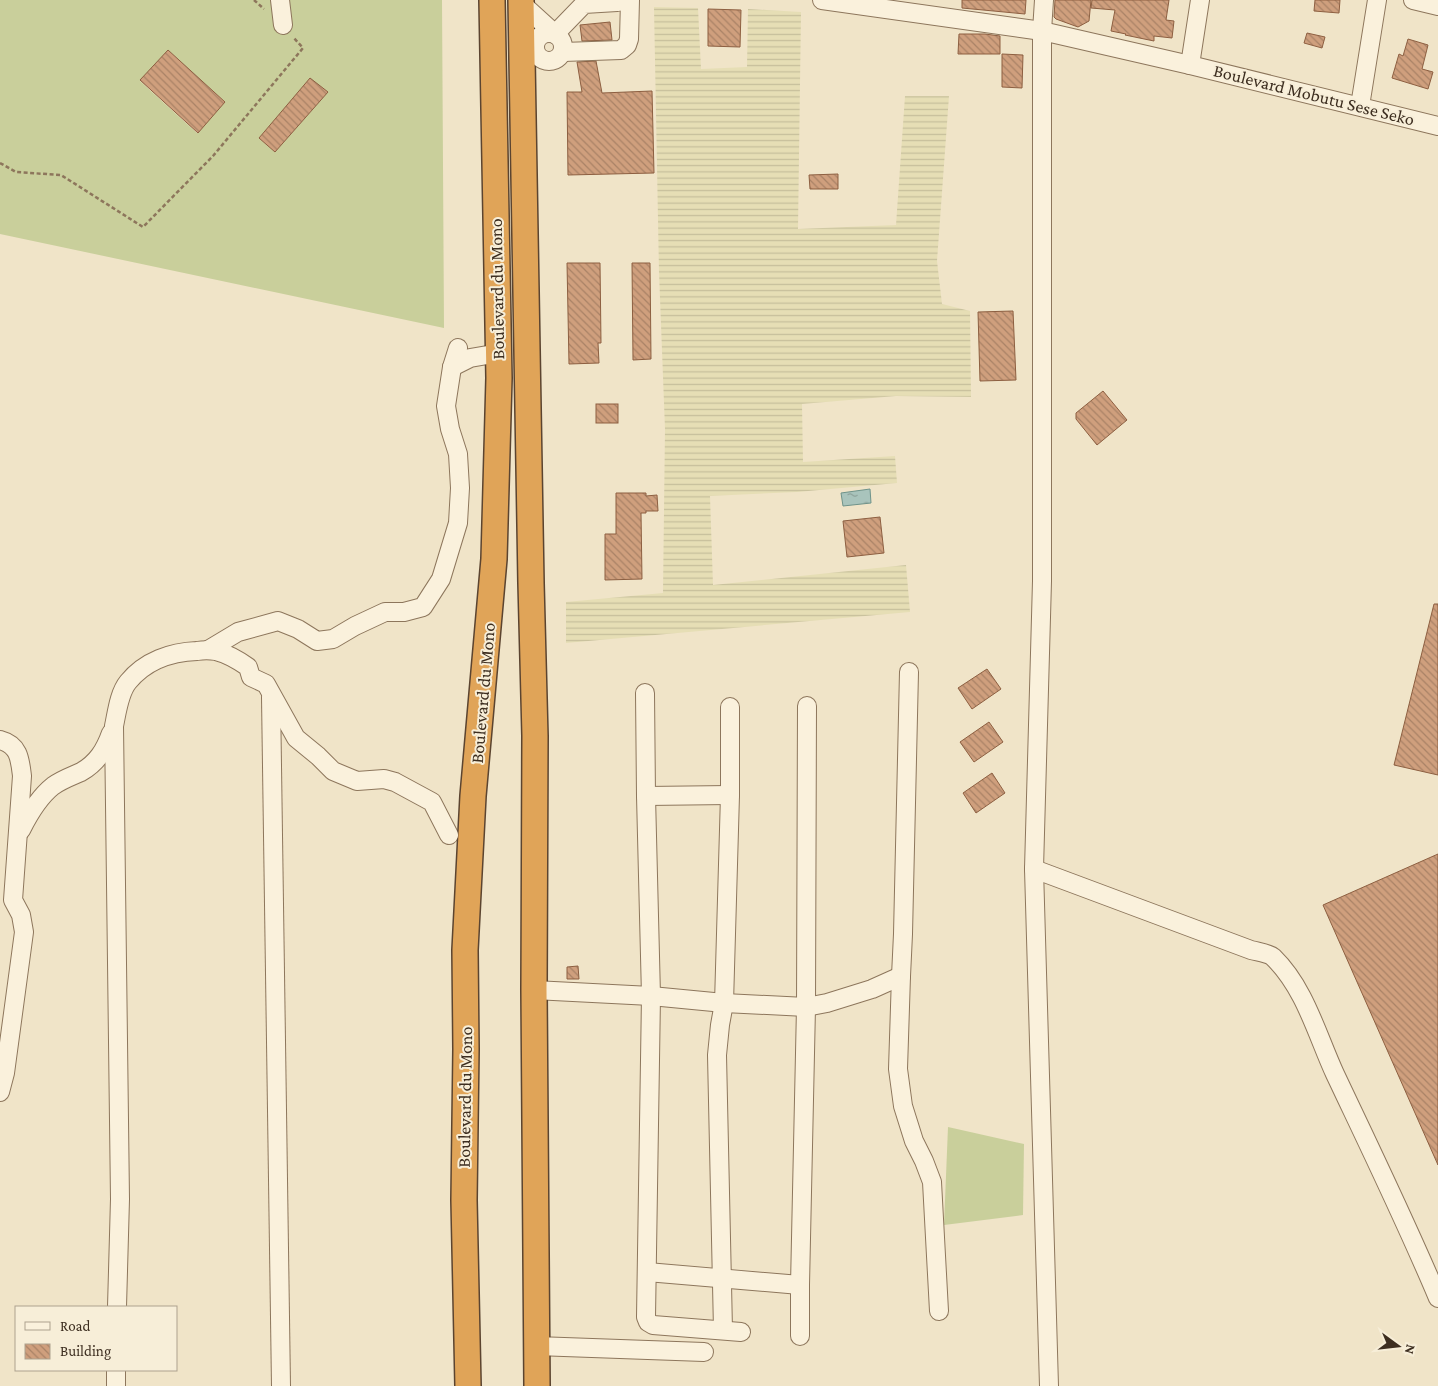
<svg xmlns="http://www.w3.org/2000/svg" width="1438" height="1386" font-family="'Crimson Pro',serif">
	<style>
		.farmland { fill: url(#farmland-rules) }
		.garden { fill: #c9cf9b; fill-rule: evenodd }
		.water { fill: url(#water-ripples); stroke: #6f938a }
		.building { fill: url(#building-back-hatch); stroke: #8d5f41 }
		.lines { fill: none; stroke-linecap: round; stroke-linejoin: round }
		.minor-casing { stroke: #8d765c; stroke-width: 20 }
		.highway-casing { stroke: #5b4430; stroke-width: 28 }
		.path { stroke: #8d765c; stroke-width: 2.5; stroke-dasharray: 4 2.5; stroke-linecap: butt }
		.minor { stroke: #faf1dc; stroke-width: 18 }
		.highway { stroke: #e0a458; stroke-width: 25 }
		.labels { text-anchor: middle; dominant-baseline: central; stroke-width: 4; stroke-linejoin: round; paint-order: stroke }
		.street-label { font-size: 18px; fill: #3d2e20; stroke: #f7eed8 }
	</style>
	<defs>
		<pattern id="farmland-rules" width="6" height="5" patternUnits="userSpaceOnUse" patternTransform="scale(1.25)"><rect width="6" height="5" fill="#e6deb5"/><path d="M0 2.5h6" fill="none" stroke="#c6bf9b"/></pattern>
		<pattern id="water-ripples" width="26" height="14" patternUnits="userSpaceOnUse" patternTransform="scale(1.25)"><rect width="26" height="14" fill="#a9c4bc"/><path d="M2 4q2-2 4 0t4 0M15 11q2-2 4 0t4 0" fill="none" stroke="#8ba098"/></pattern>
		<pattern id="building-back-hatch" width="6" height="6" patternUnits="userSpaceOnUse" patternTransform="scale(1.25)"><rect width="6" height="6" fill="#cf9f7d"/><path d="M-1 5l2 2M0 0l6 6M5-1l2 2" fill="none" stroke="#a98266"/></pattern>
	</defs>
	<rect width="100%" height="100%" fill="#f0e4c8"/>
	<!-- farmland -->
	<polygon class="farmland" points="654,7 698,8 701,69 747,67 748,9 801,12 798,229 896,225 905,96 949,96 937,261 942,304 970,311 971,397 896,396 802,404 803,462 895,456 897,483 797,492 710,496 713,585 906,565 910,612 566,643 566,602 663,593 665,429 659,272"/>
	<!-- garden -->
	<g class="garden">
		<path d="M0,0H442L444,328L0,234ZM168,50L225,102L197,133L140,81ZM310,79L327,93L275,152L259,138Z"/>
		<polygon points="948,1127 1024,1144 1023,1215 944,1225"/>
	</g>
	<!-- water -->
	<polygon class="water" points="870,489 871,503 843,506 841,493"/>
	<!-- building -->
	<g class="building">
		<polygon points="962,0 1026,0 1025,14 962,8"/>
		<polygon points="1055,0 1091,0 1089,21 1078,27 1056,19 1054,17"/>
		<polygon points="1092,0 1169,0 1166,20 1174,21 1172,38 1154,36 1154,41 1125,35 1126,34 1111,31 1115,10 1091,8"/>
		<polygon points="1315,0 1340,0 1339,13 1314,11"/>
		<polygon points="708,9 741,10 740,47 708,46"/>
		<polygon points="610,22 612,40 582,41 580,25"/>
		<polygon points="1307,33 1325,37 1322,48 1304,43"/>
		<polygon points="959,34 985,34 1000,36 1000,54 958,54"/>
		<polygon points="1408,39 1428,45 1422,69 1433,72 1428,89 1392,78 1399,54 1403,56"/>
		<polygon points="168,50 225,102 198,133 140,80"/>
		<polygon points="1002,54 1023,55 1022,88 1002,87"/>
		<polygon points="596,61 602,93 652,91 654,173 568,175 567,92 582,92 577,62"/>
		<polygon points="310,78 328,92 275,152 259,138"/>
		<polygon points="838,174 838,189 810,189 809,175"/>
		<polygon points="567,263 600,263 601,343 598,343 599,363 569,364"/>
		<polygon points="632,263 650,263 651,359 633,360"/>
		<polygon points="1013,311 1016,380 980,381 978,312"/>
		<polygon points="1103,391 1127,420 1097,445 1076,419 1076,413"/>
		<rect x="596" y="404" width="22" height="19"/>
		<polygon points="616,493 646,493 646,496 657,495 658,511 646,511 646,513 641,513 642,579 605,580 605,534 616,534"/>
		<polygon points="880,517 884,553 847,557 843,521"/>
		<polygon points="1434,604 1438,604 1438,775 1394,765"/>
		<polygon points="987,669 1001,689 972,709 958,688"/>
		<polygon points="989,722 1003,742 974,762 960,742"/>
		<polygon points="992,773 1005,793 976,813 963,793"/>
		<polygon points="1438,854 1438,1165 1323,905"/>
		<polygon points="578,966 579,979 567,979 567,967"/>
	</g>
	<g class="lines">
		<!-- minor casing -->
		<g class="minor-casing">
			<g id="minor">
				<polyline points="280,0 283,25"/>
				<polyline points="822,0 1042,31 1190,65 1438,126"/>
				<polyline points="1044,0 1042,31 1042,581 1034,869 1049,1386"/>
				<polyline points="1413,0 1438,6"/>
				<polyline points="521,3 555,34 584,4 617,2 629,0"/>
				<circle cx="549" cy="47" r="14"/>
				<polyline points="563,52 621,50 627,45 629,39 630,0"/>
				<polyline points="1190,65 1200,0"/>
				<polyline points="1360,106 1377,0"/>
				<polyline points="452,367 470,358 499,353"/>
				<polyline points="208,650 238,632 278,621 298,629 317,641 333,639 355,626 385,612 404,612 423,607 441,579 458,523 460,488 458,454 450,429 446,406 452,367 458,348"/>
				<polyline points="909,672 903,934 901,976 898,1069 903,1106 914,1141 924,1161 932,1182 939,1311"/>
				<polyline points="645,693 646,796 651,996 646,1317 648,1322 653,1325 741,1332"/>
				<polyline points="271,697 281,1386"/>
				<path d="M0,740C19,745 20,759 22,776L13,900L21,915L24,932L5,1073L0,1092"/>
				<polyline points="646,796 730,795"/>
				<path d="M21,830C29,814 39,797 53,786C61,780 72,776 81,772C97,763 105,750 111,733"/>
				<path d="M1034,869L1251,950C1258,952 1268,953 1273,957C1305,988 1317,1035 1335,1074C1370,1148 1406,1222 1438,1298"/>
				<polyline points="534,990 651,996 724,1003 806,1007 827,1003 872,989 901,976"/>
				<polyline points="647,1272 800,1285"/>
				<path d="M117,1307L120,1199L114,726C117,712 119,693 128,682C145,661 171,652 197,651C203,650 210,650 216,651C228,654 238,660 248,667L251,677L266,684L296,738L318,756L333,771L357,781L384,779L395,782L432,802L449,835"/>
				<polyline points="723,1330 717,1055 720,1025 724,1003 730,795 730,707"/>
				<polyline points="800,1336 800,1285 806,1007 807,706"/>
				<polyline points="536,1346 704,1352"/>
				<polyline points="116,1386 116,1370"/>
			</g>
		</g>
		<!-- highway casing -->
		<g class="highway-casing">
			<g id="highway">
				<polyline points="521,0 531,583 535,736 534,990 537,1386"/>
				<polyline points="468,1386 464,1200 466,1049 465,950 473,796 494,559 499,378 492,0"/>
			</g>
		</g>
		<!-- path -->
		<g class="path">
			<polyline points="254,0 264,9"/>
			<polyline points="0,163 16,172 61,175 143,227 213,156 303,48 293,37"/>
		</g>
		<!-- minor -->
		<use href="#minor" class="minor"/>
		<!-- highway -->
		<use href="#highway" class="highway"/>
	</g>
	<g class="labels">
		<!-- street labels -->
		<g class="street-label">
			<text transform="translate(1314 95) rotate(14)">Boulevard Mobutu Sese Seko</text>
			<text transform="translate(497 289) rotate(-91)">Boulevard du Mono</text>
			<text transform="translate(483 693) rotate(-85)">Boulevard du Mono</text>
			<text transform="translate(465 1097) rotate(-89)">Boulevard du Mono</text>
		</g>
	</g>
	<!-- legend -->
	<rect x="15" y="1306" width="162" height="65" fill="#f7eed8" stroke="#ada18e"/>
	<rect x="25" y="1322" width="25" height="8" fill="#faf1dc" stroke="#ada18e"/>
	<text x="60" y="1331" font-size="15" fill="#3d2e20">Road</text>
	<rect x="25" y="1344" width="25" height="15" fill="url(#building-back-hatch)" stroke="#ada18e"/>
	<text x="60" y="1356" font-size="15" fill="#3d2e20">Building</text>
	<!-- north arrow -->
	<g transform="translate(1398 1346) rotate(105)" stroke="#f7eed8" stroke-width="4" paint-order="stroke">
	<path d="M0-4L9 19L0 12L-9 19Z" fill="#3d2e20"/>
	<text y="-8" font-size="14" font-weight="bold" text-anchor="middle" fill="#3d2e20">N</text>
	</g>
</svg>
